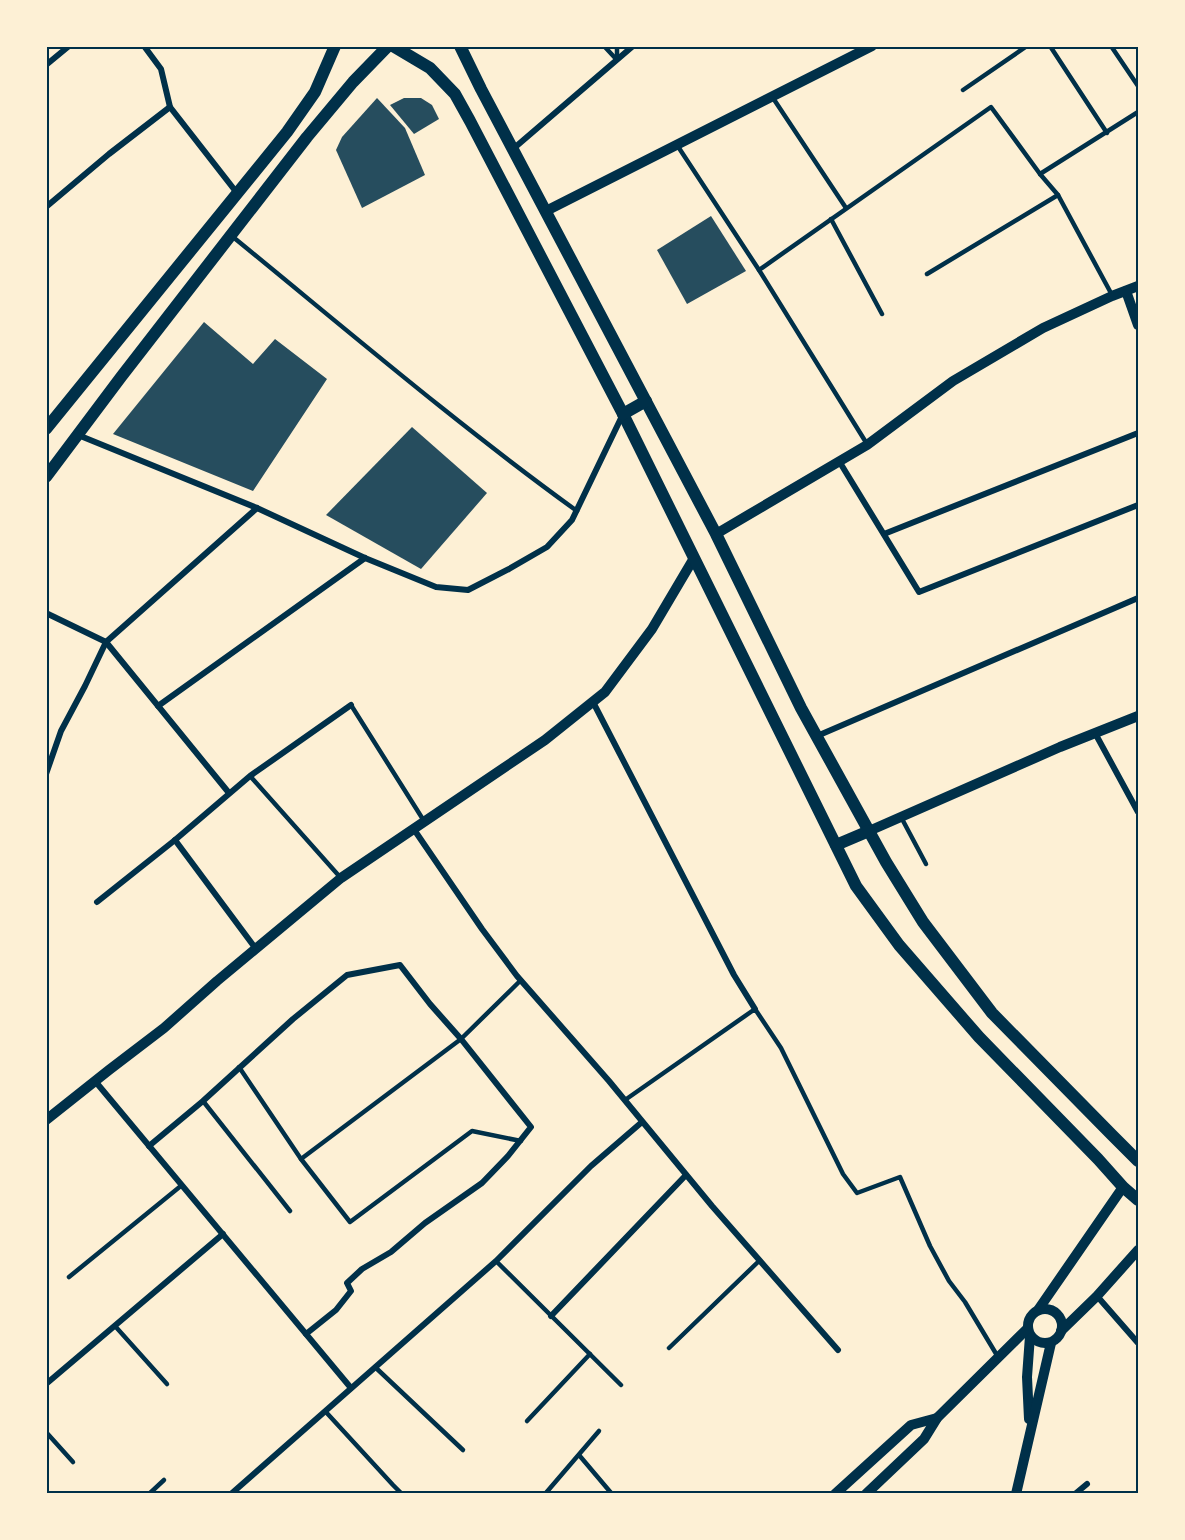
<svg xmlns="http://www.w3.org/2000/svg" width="1185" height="1540" font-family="'DM Sans',sans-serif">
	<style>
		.building { fill: #264d5e }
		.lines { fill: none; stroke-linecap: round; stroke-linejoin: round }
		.service { stroke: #003049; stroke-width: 4.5 }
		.minor { stroke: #003049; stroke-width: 6 }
		.tertiary { stroke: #003049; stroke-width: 10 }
		.secondary { stroke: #003049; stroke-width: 12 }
		.neatline { fill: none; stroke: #003049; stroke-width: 2 }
	</style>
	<rect width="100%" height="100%" fill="#fdf0d5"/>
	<!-- building -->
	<g class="building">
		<polygon points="377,98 405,128 425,175 362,208 336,150 342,137"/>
		<polygon points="404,98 421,98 432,105 439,119 414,134 390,105"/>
		<polygon points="711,216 746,271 687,304 657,250"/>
		<polygon points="204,322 253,364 275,339 327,379 253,491 113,434"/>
		<polygon points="412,427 487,493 421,569 326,515"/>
	</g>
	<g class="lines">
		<!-- service -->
		<g class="service">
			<polyline points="604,46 617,60"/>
			<polyline points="1050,46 1107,133"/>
			<polyline points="1111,46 1138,86"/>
			<polyline points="617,60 617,46"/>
			<polyline points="963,90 1027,46"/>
			<polyline points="773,98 846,208"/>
			<polyline points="677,145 759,270 867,444"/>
			<polyline points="1040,174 1138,112"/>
			<polyline points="831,219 882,314"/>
			<path d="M233,237C347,330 458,425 577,511"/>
			<polyline points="759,270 991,107 1040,174 1058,195 1112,295"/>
			<polyline points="927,274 1058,195"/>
			<polyline points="351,705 424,821"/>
			<polyline points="250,776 340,877"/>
			<polyline points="901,817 926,864"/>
			<polyline points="239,1067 301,1159 350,1222 472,1131 521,1141"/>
			<polyline points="625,1100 755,1009 781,1048 843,1174 857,1193 900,1177 930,1246 949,1281 965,1302 998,1357"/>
			<polyline points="203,1101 290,1211"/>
			<polyline points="301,1159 461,1039 521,980"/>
			<polyline points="496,1261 621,1385"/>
			<polyline points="69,1277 182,1185"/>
			<polyline points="115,1326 167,1384"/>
			<polyline points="669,1348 759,1261"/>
			<polyline points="375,1367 463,1450"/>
			<polyline points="325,1411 393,1485 402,1494"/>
			<polyline points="527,1421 590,1354"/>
			<polyline points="46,1432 73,1462"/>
			<polyline points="579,1455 612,1494"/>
			<polyline points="149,1494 164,1480"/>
			<polyline points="545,1494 599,1431"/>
		</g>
		<!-- minor -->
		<g class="minor">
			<polyline points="144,46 161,69 170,107 237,193"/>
			<polyline points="46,65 69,46"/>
			<polyline points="513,149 633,46"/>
			<polyline points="46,207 109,154 170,107"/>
			<polyline points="78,435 257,508 365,558 436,587 468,590 509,569 547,547 572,520 623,414"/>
			<polyline points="839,461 919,592 1138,505"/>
			<polyline points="884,534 1138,433"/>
			<polyline points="46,613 106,642 229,793"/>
			<polyline points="593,702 734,975 755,1009"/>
			<polyline points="158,706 365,558"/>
			<polyline points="1095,733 1138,812"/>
			<polyline points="817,736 1138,598"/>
			<polyline points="46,774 61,731 85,686 106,642 257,508"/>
			<polyline points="413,828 482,929 517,976 609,1081 712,1206 838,1350"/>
			<polyline points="175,840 256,949"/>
			<polyline points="97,902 175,840 250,776 351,705"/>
			<polyline points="95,1081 351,1388"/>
			<polyline points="149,1146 203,1101 293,1019 347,975 400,965 430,1004 461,1039 531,1127 508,1156 482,1183 425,1223 391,1252 362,1269 347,1283 351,1291 336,1310 306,1334"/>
			<polyline points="1097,1296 1138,1343"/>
			<polyline points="551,1316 686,1175"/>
			<polyline points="46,1384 223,1234"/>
			<polyline points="231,1494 496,1261 591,1166 642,1122"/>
			<polyline points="1075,1494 1087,1484"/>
		</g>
		<!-- tertiary -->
		<g class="tertiary">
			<polyline points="546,211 872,46"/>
			<polyline points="1126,291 1138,325"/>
			<polyline points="716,534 867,445 953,381 1043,328 1112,296 1138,286"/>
			<polyline points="869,831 1060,747 1138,716"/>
			<polyline points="46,1120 109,1070 164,1028 217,981 341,878 545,740 605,692 652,629 694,558"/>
			<circle cx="1045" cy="1326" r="17"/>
			<polyline points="1038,1310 1123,1187"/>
			<polyline points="1061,1331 1097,1296 1138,1250"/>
			<polyline points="1029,1419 1027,1377 1030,1336"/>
			<polyline points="835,1494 911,1425 937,1418"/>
			<polyline points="866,1494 924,1439 937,1418 1027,1329"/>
			<polyline points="1016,1494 1051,1343"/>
		</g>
		<!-- secondary -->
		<g class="secondary">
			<polyline points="393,46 430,68 455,94 470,121 623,414 856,886 899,945 979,1037 1098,1159 1123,1187 1138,1200"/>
			<polyline points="460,46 481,89 716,534 801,708 886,862 923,922 992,1013 1112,1135 1138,1161"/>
			<polyline points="623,414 646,401"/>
			<polyline points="46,429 287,132 315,92 335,46"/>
			<polyline points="46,477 121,377 307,137 353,82 388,46"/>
			<polyline points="836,845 869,831"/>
		</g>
	</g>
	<!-- border -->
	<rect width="1185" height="1540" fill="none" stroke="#fdf0d5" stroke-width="96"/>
	<rect x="48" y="48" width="1089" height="1444" class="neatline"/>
</svg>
